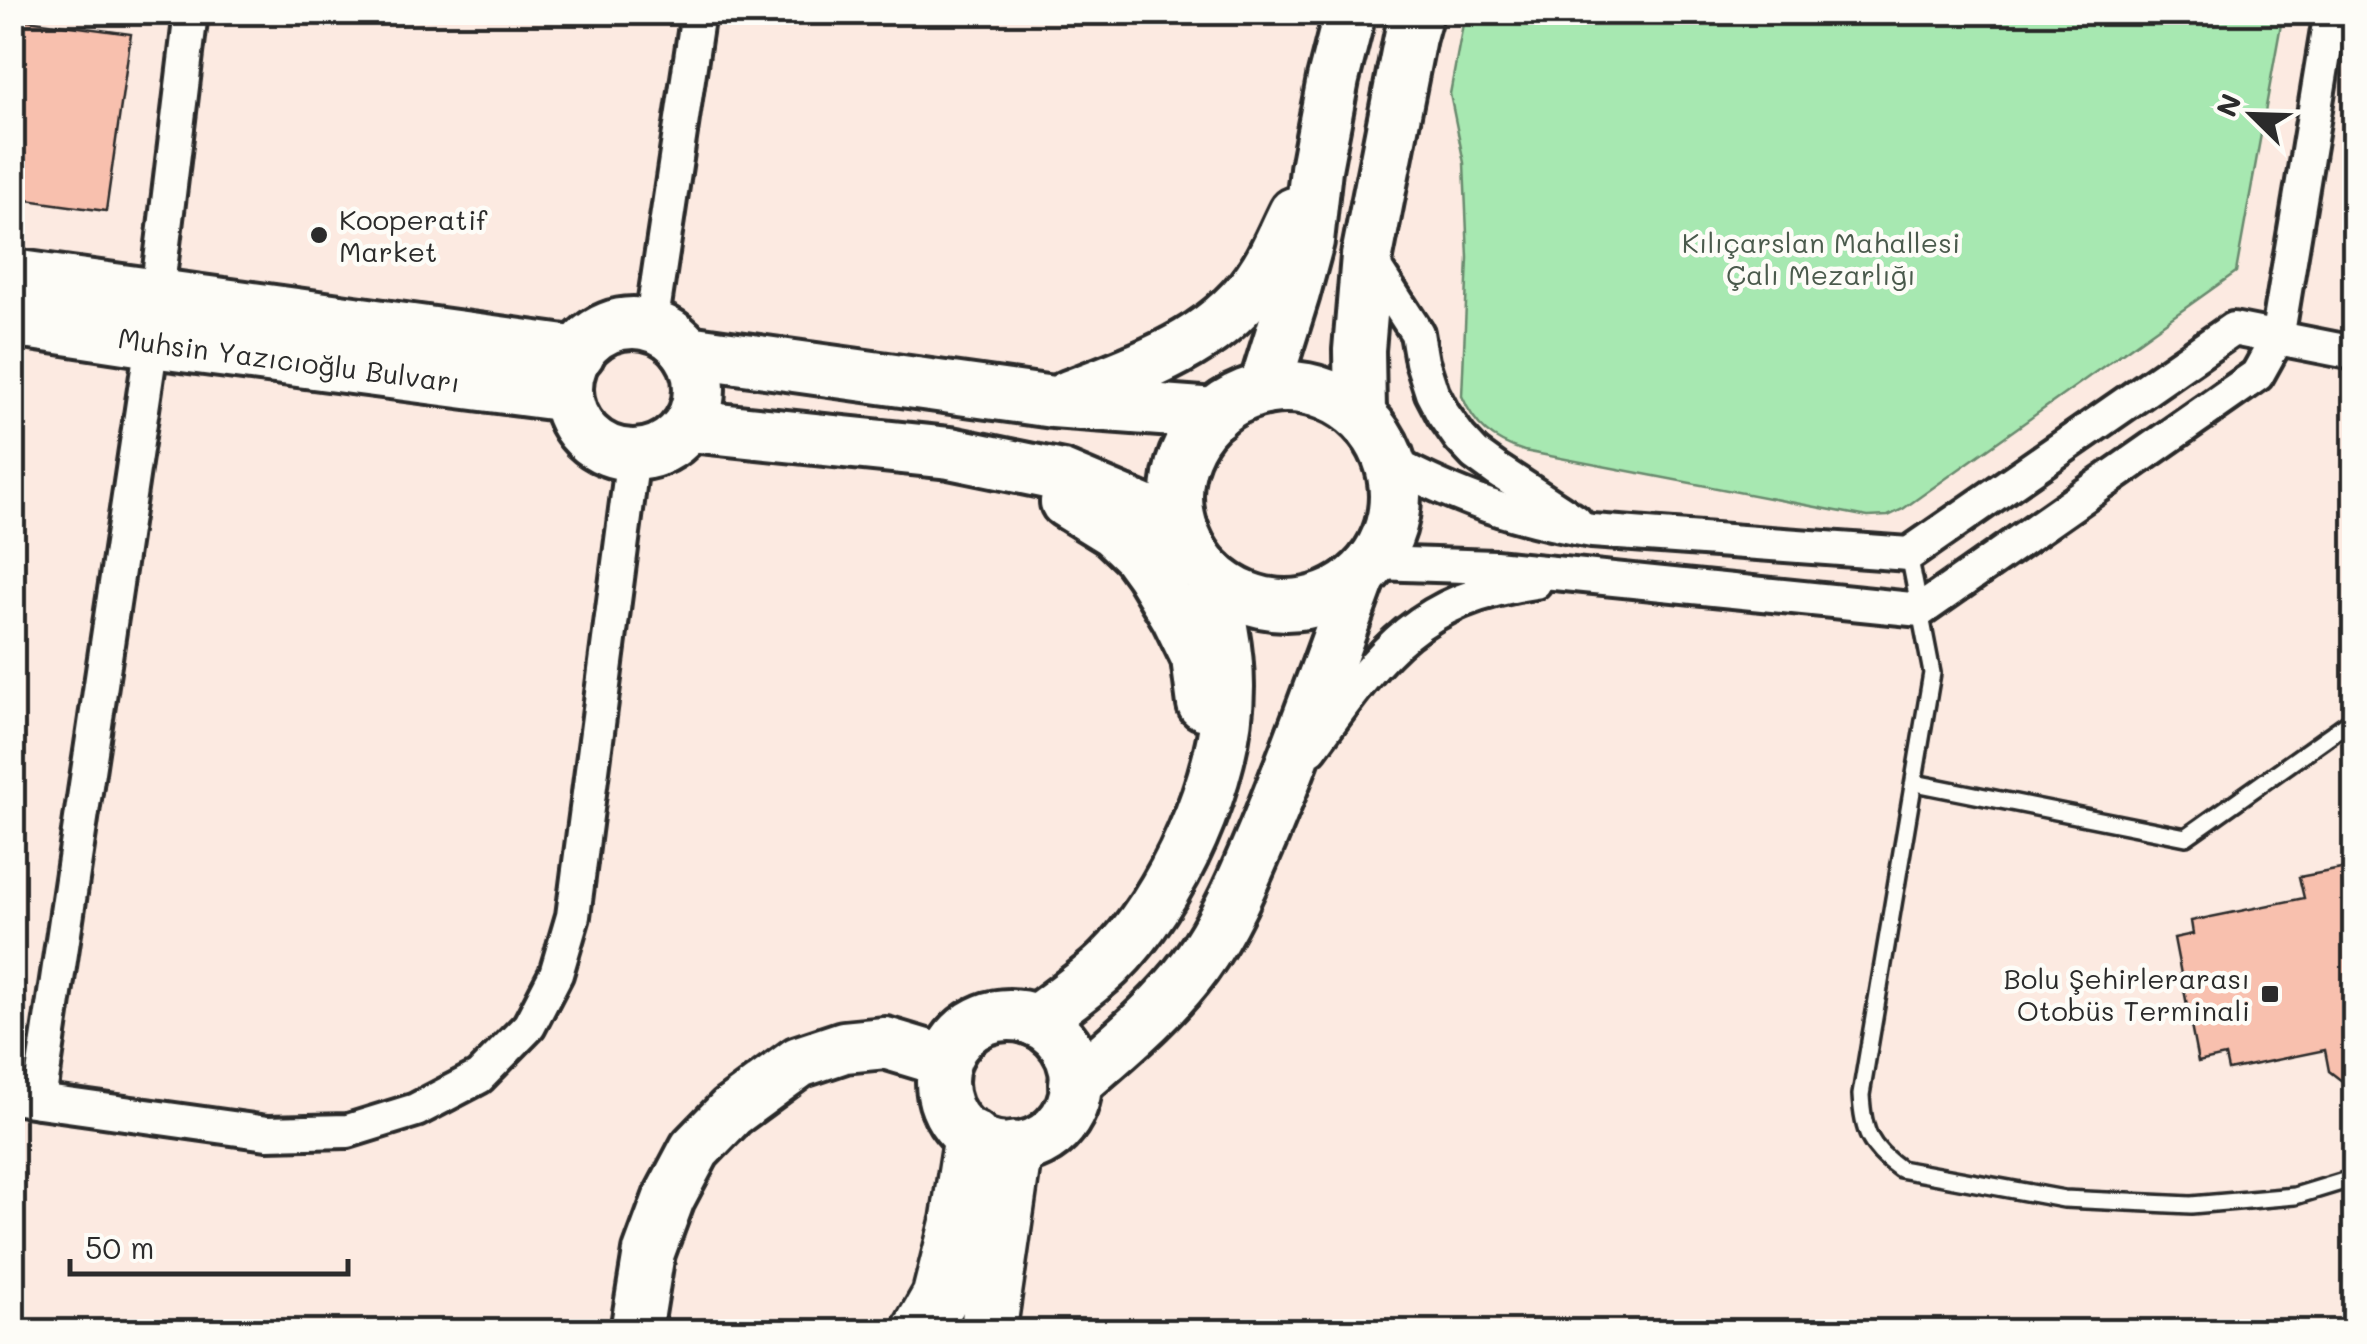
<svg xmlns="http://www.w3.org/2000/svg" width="2367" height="1344" font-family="Mali,sans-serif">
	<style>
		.green { fill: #a7e8b1; stroke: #698a6e; stroke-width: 2.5 }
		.building { fill: #f8c0ae; stroke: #2b2b2b; stroke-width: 2.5 }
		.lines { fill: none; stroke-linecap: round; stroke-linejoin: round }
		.lane-casing { stroke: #2b2b2b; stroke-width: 22 }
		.street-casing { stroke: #2b2b2b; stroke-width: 40 }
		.primary-casing { stroke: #2b2b2b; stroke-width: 58 }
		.highway-casing { stroke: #2b2b2b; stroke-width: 62 }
		.lane { stroke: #fdfcf7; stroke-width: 15 }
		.street { stroke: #fdfcf7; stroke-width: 32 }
		.primary { stroke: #fdfcf7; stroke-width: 50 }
		.highway { stroke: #fdfcf7; stroke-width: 55 }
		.poi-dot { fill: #2b2b2b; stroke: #fdfcf7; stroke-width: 4 }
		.labels { text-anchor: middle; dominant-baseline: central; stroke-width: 9; stroke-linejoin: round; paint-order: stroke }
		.poi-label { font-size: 28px; fill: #2b2b2b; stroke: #fdfcf7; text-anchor: start }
		.park-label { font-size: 28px; fill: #4a5a4c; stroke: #fdfcf7 }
		.street-label { font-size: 28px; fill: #2b2b2b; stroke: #fdfcf7 }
	</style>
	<rect width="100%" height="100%" fill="#fceae1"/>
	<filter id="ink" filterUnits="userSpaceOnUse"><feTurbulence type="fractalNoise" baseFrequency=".01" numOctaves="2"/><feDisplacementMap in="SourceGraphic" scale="20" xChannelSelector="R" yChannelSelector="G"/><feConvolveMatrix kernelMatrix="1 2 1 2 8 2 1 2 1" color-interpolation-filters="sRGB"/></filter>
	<g filter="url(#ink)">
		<!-- green -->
		<path class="green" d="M1467,13V12L2283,13L2236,272L1903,509L1888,516L1868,517L1524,451C1493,441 1475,427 1462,396L1468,258L1464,163L1450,94L1463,24Z"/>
		<!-- building -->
		<g class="building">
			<polygon points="12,18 131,34 106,211 12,198"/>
			<polygon points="2354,857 2354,1083 2342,1081 2329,1071 2325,1050 2228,1070 2225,1056 2198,1062 2174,938 2193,934 2191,921 2304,898 2299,877 2341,869"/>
		</g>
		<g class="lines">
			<!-- lane casing -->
			<g class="lane-casing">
				<g id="lane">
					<path d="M1909,554L1932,673L1861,1095C1863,1132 1869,1147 1900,1169L2064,1199L2191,1205L2295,1196L2354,1178"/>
					<polyline points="1915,783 2186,837 2354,718"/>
				</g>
			</g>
			<!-- street casing -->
			<g class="street-casing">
				<g id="street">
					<polyline points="1367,256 1417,333 1422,362 1432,393 1443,414 1460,438 1475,454 1497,470 1575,521"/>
					<polyline points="157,294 191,12"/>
					<polyline points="651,326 698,12"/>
					<path d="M1390,462C1460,499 1514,518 1592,531L1909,554L2233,329L2354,353"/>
					<polyline points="1375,563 1495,567 1921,610 2257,375 2277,339 2331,12"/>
					<path d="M1311,748C1378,656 1414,599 1535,582"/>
					<polyline points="12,1097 39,1101 152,342"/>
					<polyline points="39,1101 267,1133 348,1131 416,1110 479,1077 529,1026 556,974 573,916 633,456"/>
				</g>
			</g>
			<!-- primary casing -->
			<g class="primary-casing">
				<g id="primary">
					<polyline points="12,275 579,353"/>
					<path id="s1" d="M12,321L152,342L567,396"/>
					<circle cx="633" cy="389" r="66"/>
					<polyline points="687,351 1053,402 1215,414"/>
					<circle cx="1286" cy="496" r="109"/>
					<polyline points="1264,389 1294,293 1308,241 1316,169 1333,79 1350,12"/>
					<path d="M1067,397C1143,367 1222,342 1266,269C1277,251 1285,231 1294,213"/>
					<polyline points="1360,413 1359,350 1367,256 1410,37 1417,12"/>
					<polyline points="690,426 950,453 1062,476 1152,514 1183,531"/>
					<polyline points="1066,502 1113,531 1137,554 1150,572 1177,617 1197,658 1203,704"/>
					<circle cx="1009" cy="1082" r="67"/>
					<path d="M1036,1021C1060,1002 1086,985 1108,964C1172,901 1228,777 1228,687C1228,648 1219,611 1210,574"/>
					<path d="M1075,1084C1117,1047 1162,1011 1195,966C1224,926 1243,881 1262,836C1298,751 1328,664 1360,578"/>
					<polyline points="636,1332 649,1252 669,1198 695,1149 731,1112 799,1062 844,1047 885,1043 945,1061"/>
				</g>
			</g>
			<!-- highway casing -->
			<g class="highway-casing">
				<g id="highway">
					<polyline points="920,1332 940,1297 959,1221 972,1138"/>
					<polyline points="990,1332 990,1317 1014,1150"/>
				</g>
			</g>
			<!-- lane -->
			<use href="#lane" class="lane"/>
			<!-- street -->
			<use href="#street" class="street"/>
			<!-- primary -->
			<use href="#primary" class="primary"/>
			<!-- highway -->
			<use href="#highway" class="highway"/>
		</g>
	</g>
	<!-- markers -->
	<g class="poi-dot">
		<circle cx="319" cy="235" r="10"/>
		<rect x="2260" y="984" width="20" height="20" rx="5"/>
	</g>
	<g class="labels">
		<!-- poi labels -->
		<g class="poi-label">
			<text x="339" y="219">Kooperatif<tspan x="339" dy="32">Market</tspan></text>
			<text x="2250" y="978" text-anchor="end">Bolu Şehirlerarası<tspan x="2250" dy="32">Otobüs Terminali</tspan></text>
		</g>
		<!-- park labels -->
		<g class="park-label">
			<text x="1821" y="242">Kılıçarslan Mahallesi<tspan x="1821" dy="32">Çalı Mezarlığı</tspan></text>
		</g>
		<!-- street labels -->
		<g class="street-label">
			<text stroke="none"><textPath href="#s1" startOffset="280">Muhsin Yazıcıoğlu Bulvarı</textPath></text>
		</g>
	</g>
	<!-- margin -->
	<rect width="2367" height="1344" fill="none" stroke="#fdfcf7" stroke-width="50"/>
	<rect x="25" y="25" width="2317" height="1294" fill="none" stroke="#2b2b2b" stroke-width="4" filter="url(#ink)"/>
	<!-- north arrow -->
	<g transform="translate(2252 115) rotate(293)" stroke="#fdfcf7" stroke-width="8" paint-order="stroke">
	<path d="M0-8L18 38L0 25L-18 38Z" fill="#2b2b2b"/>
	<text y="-15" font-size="28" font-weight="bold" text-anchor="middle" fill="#2b2b2b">N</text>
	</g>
	<!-- scale -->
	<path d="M70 1259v15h278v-15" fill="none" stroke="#2b2b2b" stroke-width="5"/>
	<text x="85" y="1259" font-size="30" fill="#2b2b2b" stroke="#fdfcf7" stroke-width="8" paint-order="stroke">50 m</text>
</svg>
